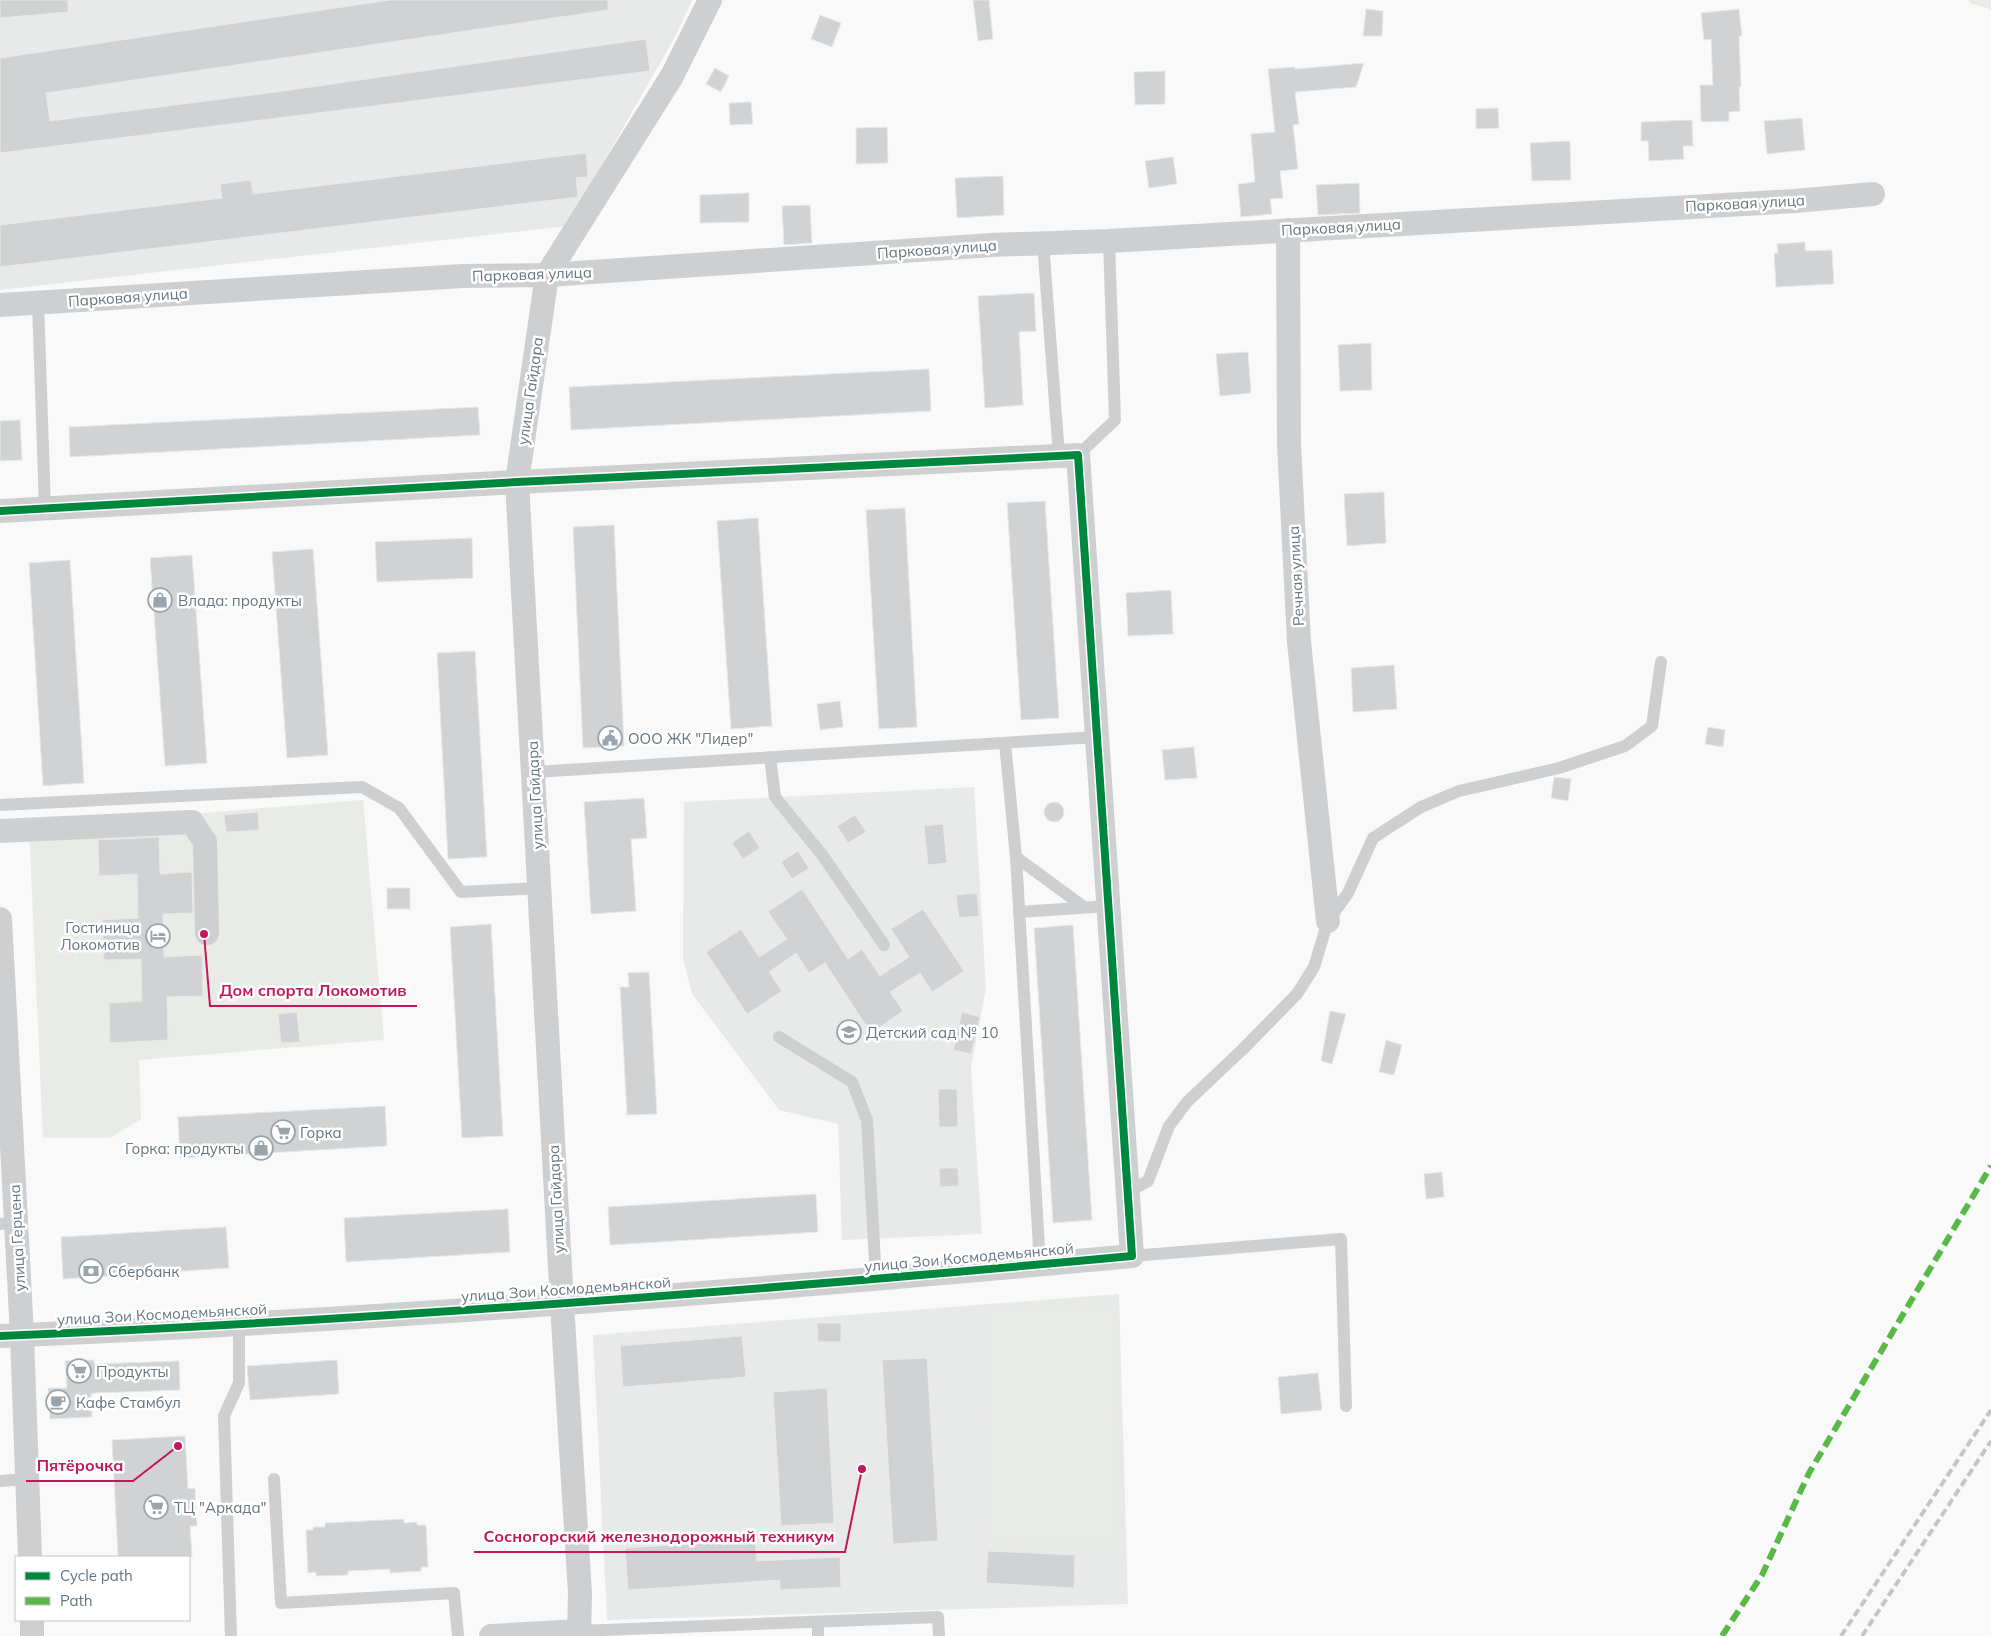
<svg xmlns="http://www.w3.org/2000/svg" width="1991" height="1636" font-family="Mulish,sans-serif">
	<style>
		.built { fill: #e8e9e9 }
		.green { fill: #e8ebe6 }
		.building { fill: #d0d2d3; stroke: #e8e8e8 }
		.lines { fill: none; stroke-linecap: round; stroke-linejoin: round }
		.lane { stroke: #cecfd0; stroke-width: 12 }
		.street { stroke: #cecfd0; stroke-width: 24 }
		.rail { stroke: #c3c5c6; stroke-width: 4; stroke-dasharray: 8 4; stroke-linecap: butt }
		.quiet { stroke: #58b947; stroke-width: 6; stroke-dasharray: 12 6; stroke-linecap: butt }
		.cycleway-casing { stroke: #fff; stroke-width: 11 }
		.cycleway { stroke: #00873e; stroke-width: 8 }
		.labels { text-anchor: middle; dominant-baseline: central; stroke-width: 5; stroke-linejoin: round; paint-order: stroke }
		.street-label { font-size: 15px; fill: #657683; stroke: #fff }
		.poi-label { font-size: 15px; fill: #657683; stroke: #fff; text-anchor: start }
		.leader { fill: none; stroke: #c2185b; stroke-width: 2 }
		.callout-dot { fill: #c2185b; stroke: #fff; stroke-width: 2 }
		.callout-label { font-size: 16px; text-anchor: middle; font-weight: bold; fill: #c2185b; stroke: #fff; stroke-width: 5; stroke-linejoin: round; paint-order: stroke }
	</style>
	<rect width="100%" height="100%" fill="#f9f9f9"/>
	<!-- built -->
	<g class="built">
		<polygon points="0,0 692,0 676,35 567,226 0,290"/>
		<polygon points="974,787 986,987 971,1069 982,1234 842,1240 838,1124 779,1110 692,994 683,958 684,802"/>
		<polygon points="1119,1294 1128,1604 607,1620 593,1335"/>
	</g>
	<!-- green -->
	<g class="green">
		<polygon points="1968,0 1991,0 1991,9 1970,3"/>
		<polygon points="363,800 384,1040 139,1060 141,1119 110,1138 43,1138 29,827"/>
		<polygon points="1112,1306 1117,1541 989,1544 985,1309"/>
	</g>
	<!-- building -->
	<g class="building">
		<polygon points="0,0 68,0 68,12 0,18"/>
		<polygon points="390,0 608,0 608,10 46,93 50,121 276,92 646,39 650,71 0,153 0,58"/>
		<polygon points="973,0 989,0 993,39 978,41"/>
		<polygon points="1366,9 1383,11 1382,36 1363,36"/>
		<polygon points="1739,9 1742,36 1739,36 1741,87 1739,87 1740,111 1729,112 1729,121 1701,122 1700,85 1713,85 1711,39 1704,40 1701,13"/>
		<polygon points="820,15 841,23 832,47 811,39"/>
		<polygon points="1364,63 1356,87 1295,92 1299,124 1293,125 1298,169 1280,171 1283,198 1270,199 1272,214 1241,217 1238,184 1255,182 1251,134 1275,132 1268,69 1295,67 1295,69"/>
		<polygon points="715,68 729,76 721,92 706,84"/>
		<polygon points="1165,71 1165,104 1135,105 1134,72"/>
		<polygon points="751,102 753,124 730,125 729,103"/>
		<polygon points="1498,108 1499,128 1476,129 1476,109"/>
		<polygon points="1802,118 1805,150 1767,154 1764,121"/>
		<polygon points="1692,120 1693,146 1683,146 1684,159 1649,161 1648,141 1641,141 1641,122"/>
		<polygon points="887,127 888,163 856,164 856,128"/>
		<polygon points="1570,141 1571,180 1532,181 1530,143"/>
		<polygon points="586,153 588,177 576,178 578,197 0,267 0,225 222,198 220,184 251,180 253,194"/>
		<polygon points="1173,157 1177,184 1149,188 1145,161"/>
		<polygon points="1003,176 1004,215 957,218 955,178"/>
		<polygon points="1359,183 1360,213 1318,215 1316,185"/>
		<polygon points="749,193 749,222 700,223 700,195"/>
		<polygon points="810,205 812,243 784,245 782,206"/>
		<polygon points="1805,242 1805,251 1832,250 1834,284 1776,287 1774,253 1778,253 1777,244"/>
		<polygon points="1034,293 1036,331 1019,332 1023,405 985,408 978,296"/>
		<polygon points="1371,343 1372,390 1340,391 1338,345"/>
		<polygon points="1248,352 1251,393 1220,396 1216,354"/>
		<polygon points="929,369 931,411 571,430 569,387"/>
		<polygon points="478,407 480,435 70,457 69,427"/>
		<polygon points="20,420 22,460 0,461 0,421"/>
		<polygon points="1384,492 1386,543 1347,546 1344,494"/>
		<polygon points="1045,501 1059,718 1021,720 1007,503"/>
		<polygon points="905,508 917,727 879,729 866,510"/>
		<polygon points="758,518 772,726 731,729 717,521"/>
		<polygon points="614,525 624,746 583,748 573,527"/>
		<polygon points="472,538 473,578 377,582 375,542"/>
		<polygon points="313,549 328,755 287,758 272,552"/>
		<polygon points="192,555 207,763 165,766 150,558"/>
		<polygon points="70,560 84,783 43,786 29,563"/>
		<polygon points="1171,590 1173,634 1128,636 1126,593"/>
		<polygon points="475,651 487,857 448,859 437,653"/>
		<polygon points="1394,665 1397,709 1353,712 1351,668"/>
		<polygon points="840,701 843,727 820,730 817,704"/>
		<polygon points="1708,727 1725,730 1723,747 1705,744"/>
		<polygon points="1194,747 1197,778 1165,780 1162,750"/>
		<polygon points="1554,777 1571,779 1568,801 1551,798"/>
		<polygon points="644,798 647,838 631,839 636,911 591,914 584,802"/>
		<circle cx="1054" cy="812" r="10"/>
		<polygon points="258,812 259,830 226,832 224,815"/>
		<polygon points="855,815 866,832 848,843 837,826"/>
		<polygon points="943,824 947,863 928,865 924,826"/>
		<polygon points="749,831 760,848 743,859 732,843"/>
		<polygon points="159,837 160,874 192,872 193,913 163,914 164,957 202,955 203,996 167,997 168,1040 110,1043 109,1003 142,1001 141,959 104,960 102,920 138,918 137,874 99,876 98,840"/>
		<polygon points="798,851 809,868 792,879 781,862"/>
		<rect x="387" y="888" width="23" height="21"/>
		<polygon points="802,889 848,959 862,949 880,976 909,957 891,929 923,909 964,971 932,992 920,973 890,992 903,1011 871,1033 825,963 809,973 796,953 769,972 782,991 747,1014 706,952 741,929 759,957 787,939 768,912"/>
		<polygon points="977,893 979,916 959,918 956,895"/>
		<polygon points="491,924 503,1136 462,1138 450,927"/>
		<polygon points="1073,925 1092,1220 1053,1223 1034,928"/>
		<polygon points="649,972 657,1114 627,1115 620,987 629,987 628,973"/>
		<polygon points="1330,1011 1346,1014 1332,1064 1321,1061"/>
		<polygon points="297,1012 300,1042 281,1043 278,1014"/>
		<polygon points="962,1012 980,1017 971,1054 953,1050"/>
		<polygon points="1386,1040 1402,1045 1394,1075 1379,1072"/>
		<polygon points="938,1089 957,1089 958,1127 939,1127"/>
		<polygon points="385,1106 387,1146 180,1158 178,1117"/>
		<polygon points="939,1168 958,1168 959,1186 940,1187"/>
		<polygon points="1442,1172 1444,1197 1426,1199 1424,1174"/>
		<polygon points="816,1194 818,1232 610,1245 608,1207"/>
		<polygon points="508,1209 510,1252 346,1262 344,1218"/>
		<polygon points="226,1227 229,1268 63,1279 61,1237"/>
		<polygon points="817,1323 841,1323 841,1342 818,1342"/>
		<polygon points="742,1336 746,1377 623,1387 620,1346"/>
		<polygon points="927,1358 938,1541 893,1544 882,1360"/>
		<polygon points="94,1360 94,1364 179,1361 180,1390 95,1393 91,1394 92,1417 50,1419 48,1388 67,1388 65,1361"/>
		<polygon points="337,1360 339,1394 250,1400 247,1366"/>
		<polygon points="1318,1373 1322,1410 1281,1414 1278,1377"/>
		<polygon points="827,1388 834,1523 781,1526 773,1392"/>
		<polygon points="185,1436 188,1489 195,1488 197,1526 190,1526 192,1557 118,1557 112,1440"/>
		<polygon points="404,1519 404,1523 417,1522 417,1525 426,1525 428,1567 421,1567 421,1571 390,1573 390,1569 348,1571 348,1575 316,1576 316,1572 308,1573 306,1530 313,1530 313,1527 325,1527 325,1523"/>
		<polygon points="755,1540 757,1561 840,1557 841,1587 780,1590 780,1580 628,1590 625,1548"/>
		<polygon points="988,1551 1075,1555 1074,1588 986,1583"/>
	</g>
	<g class="lines">
		<!-- lane -->
		<g class="lane">
			<polyline points="1043,242 1059,456"/>
			<polyline points="38,302 45,509"/>
			<polyline points="1078,455 1115,420 1109,241"/>
			<polyline points="1005,743 1016,857 1040,1265"/>
			<polyline points="770,757 775,797 823,856 884,945"/>
			<polyline points="534,772 1097,737"/>
			<polyline points="0,805 362,787 399,808 461,892 540,888"/>
			<polyline points="1016,857 1084,907"/>
			<polyline points="1019,912 1109,906"/>
			<polyline points="779,1037 852,1082 867,1120 876,1280"/>
			<polyline points="1128,1192 1148,1181 1169,1126 1187,1102 1243,1049 1297,994 1314,967 1328,921 1348,893 1373,838 1421,807 1459,791 1559,768 1625,746 1652,726 1661,662"/>
			<polyline points="0,1224 16,1223"/>
			<polyline points="1132,1256 1341,1239 1346,1406"/>
			<polyline points="274,1479 281,1603 454,1593 458,1636"/>
			<polyline points="0,1481 27,1479"/>
			<polyline points="818,1622 818,1636"/>
			<polyline points="579,1631 938,1617 939,1636"/>
			<polyline points="231,1636 224,1416 239,1383 239,1325"/>
		</g>
		<!-- street -->
		<g class="street">
			<polyline points="1288,230 1289,444 1299,642 1328,921"/>
			<polyline points="0,305 463,276 547,275 992,245 1109,241 1795,201 1873,194"/>
			<path d="M0,511L517,482L1078,455L1132,1256C756,1291 378,1320 0,1336"/>
			<polyline points="0,831 192,822 205,842 207,933"/>
			<polyline points="0,919 22,1335 30,1557"/>
			<polyline points="32,1620 32,1636"/>
			<polyline points="491,1636 579,1631"/>
			<polyline points="579,1636 580,1593 562,1304 517,482 547,275 672,76 710,0"/>
		</g>
		<!-- rail -->
		<g class="rail">
			<polyline points="1841,1636 1991,1410"/>
			<polyline points="1862,1636 1991,1441"/>
		</g>
		<!-- quiet -->
		<polyline class="quiet" points="1722,1636 1762,1575 1809,1473 1991,1166"/>
		<!-- cycleway casing -->
		<g class="cycleway-casing">
			<path id="cycleway" d="M0,511L517,482L1078,455L1132,1256C756,1291 378,1320 0,1336"/>
		</g>
		<!-- cycleway -->
		<use href="#cycleway" class="cycleway"/>
	</g>
	<!-- icons -->
	<defs>
		<g id="shop-ring" transform="scale(1.25)"><circle r="9.5" fill="#fff" stroke="#99a4ac" stroke-width="1.5"/><path d="M-5-2.5h2.3a2.7 3.5 0 0 1 5.4 0H5L5.5 6h-11ZM-1.5-2.5h3a1.5 2.3 0 0 0-3 0Z" fill="#99a4ac"/></g>
		<g id="civic-ring" transform="scale(1.25)"><circle r="9.5" fill="#fff" stroke="#99a4ac" stroke-width="1.5"/><path d="M-.6-6.5H3V-4.5H.6V-3L4-1V1h2V6H-6V1h2V-1L-.6-3ZM-1.2 2.5V6h2.4V2.5Z" fill="#99a4ac"/></g>
		<g id="hotel-ring" transform="scale(1.25)"><circle r="9.5" fill="#fff" stroke="#99a4ac" stroke-width="1.5"/><path d="M-6-4.5h1.5V1H6V5H4.5V3h-9V5H-6ZM-4 0a1.8 1.8 0 1 1 3.6 0ZM.5 0V-2.5h3Q6-2.5 6 0Z" fill="#99a4ac"/></g>
		<g id="school-ring" transform="scale(1.25)"><circle r="9.5" fill="#fff" stroke="#99a4ac" stroke-width="1.5"/><path d="M0-5L7-2L0 1L-7-2ZM-4 1L0 2.5L4 1V4Q0 6-4 4Z" fill="#99a4ac"/></g>
		<g id="supermarket-ring" transform="scale(1.25)"><circle r="9.5" fill="#fff" stroke="#99a4ac" stroke-width="1.5"/><path d="M-6-5.5h2.5l.6 2H6L4.5 2H-2.5L-4.4-4H-6ZM-1.5 3.2a1.3 1.3 0 1 0 .1 0ZM3 3.2a1.3 1.3 0 1 0 .1 0Z" fill="#99a4ac"/></g>
		<g id="bank-ring" transform="scale(1.25)"><circle r="9.5" fill="#fff" stroke="#99a4ac" stroke-width="1.5"/><path d="M-6-4H6V4H-6ZM0-2.3a2.3 2.3 0 1 0 0 4.6a2.3 2.3 0 1 0 0-4.6Z" fill="#99a4ac"/></g>
		<g id="cafe-ring" transform="scale(1.25)"><circle r="9.5" fill="#fff" stroke="#99a4ac" stroke-width="1.5"/><path d="M-5.5-4.5H6V0H3Q3 3.5 0 3.5H-2.5Q-5.5 3.5-5.5 0ZM3-3.2v2h1.7v-2ZM-6 4.5H4V6H-6Z" fill="#99a4ac"/></g>
	</defs>
	<g fill-rule="evenodd">
		<use href="#shop-ring" x="160" y="600"/>
		<use href="#civic-ring" x="610" y="738"/>
		<use href="#hotel-ring" x="158" y="936"/>
		<use href="#school-ring" x="849" y="1032"/>
		<use href="#supermarket-ring" x="283" y="1132"/>
		<use href="#shop-ring" x="261" y="1148"/>
		<use href="#bank-ring" x="91" y="1271"/>
		<use href="#supermarket-ring" x="79" y="1371"/>
		<use href="#cafe-ring" x="58" y="1402"/>
		<use href="#supermarket-ring" x="156" y="1507"/>
	</g>
	<g class="labels">
		<!-- street labels -->
		<g class="street-label">
			<text transform="translate(1745 203) rotate(-3)">Парковая улица</text>
			<text transform="translate(1341 227) rotate(-3)">Парковая улица</text>
			<text transform="translate(937 249) rotate(-4)">Парковая улица</text>
			<text transform="translate(532 274) rotate(-2)">Парковая улица</text>
			<text transform="translate(128 297) rotate(-4)">Парковая улица</text>
			<text transform="translate(530 391) rotate(-82)">улица Гайдара</text>
			<text transform="translate(1296 576) rotate(-93)">Речная улица</text>
			<text transform="translate(535 795) rotate(-93)">улица Гайдара</text>
			<text transform="translate(556 1199) rotate(-93)">улица Гайдара</text>
			<text transform="translate(17 1238) rotate(-93)">улица Герцена</text>
			<text transform="translate(969 1257) rotate(-5)">улица Зои Космодемьянской</text>
			<text transform="translate(566 1289) rotate(-4)">улица Зои Космодемьянской</text>
			<text transform="translate(162 1314) rotate(-3)">улица Зои Космодемьянской</text>
		</g>
		<!-- poi labels -->
		<g class="poi-label">
			<text x="178" y="600">Влада: продукты</text>
			<text x="628" y="738">ООО ЖК "Лидер"</text>
			<text x="140" y="927" text-anchor="end">Гостиница<tspan x="140" dy="17">Локомотив</tspan></text>
			<text x="866" y="1032">Детский сад № 10</text>
			<text x="300" y="1132">Горка</text>
			<text x="244" y="1148" text-anchor="end">Горка: продукты</text>
			<text x="108" y="1271">Сбербанк</text>
			<text x="96" y="1371">Продукты</text>
			<text x="76" y="1402">Кафе Стамбул</text>
			<text x="174" y="1507">ТЦ "Аркада"</text>
		</g>
	</g>
	<!-- callouts -->
	<path class="leader" d="M204 934L210 1006H417M178 1446L133 1481H26M862 1469L845 1552H474"/>
	<g class="callout-dot">
		<circle cx="204" cy="934" r="5"/>
		<circle cx="178" cy="1446" r="5"/>
		<circle cx="862" cy="1469" r="5"/>
	</g>
	<g class="callout-label">
		<text x="313" y="996">Дом спорта Локомотив</text>
		<text x="80" y="1471">Пятёрочка</text>
		<text x="659" y="1542">Сосногорский железнодорожный техникум</text>
	</g>
	<!-- legend -->
	<rect x="15" y="1556" width="175" height="65" fill="#ffffff" stroke="#c1c8cd"/>
	<rect x="25" y="1572" width="25" height="8" fill="#00873e" stroke="#c1c8cd"/>
	<text x="60" y="1581" font-size="15" fill="#657683">Cycle path</text>
	<rect x="25" y="1597" width="25" height="8" fill="#58b947" stroke="#c1c8cd"/>
	<text x="60" y="1606" font-size="15" fill="#657683">Path</text>
</svg>
